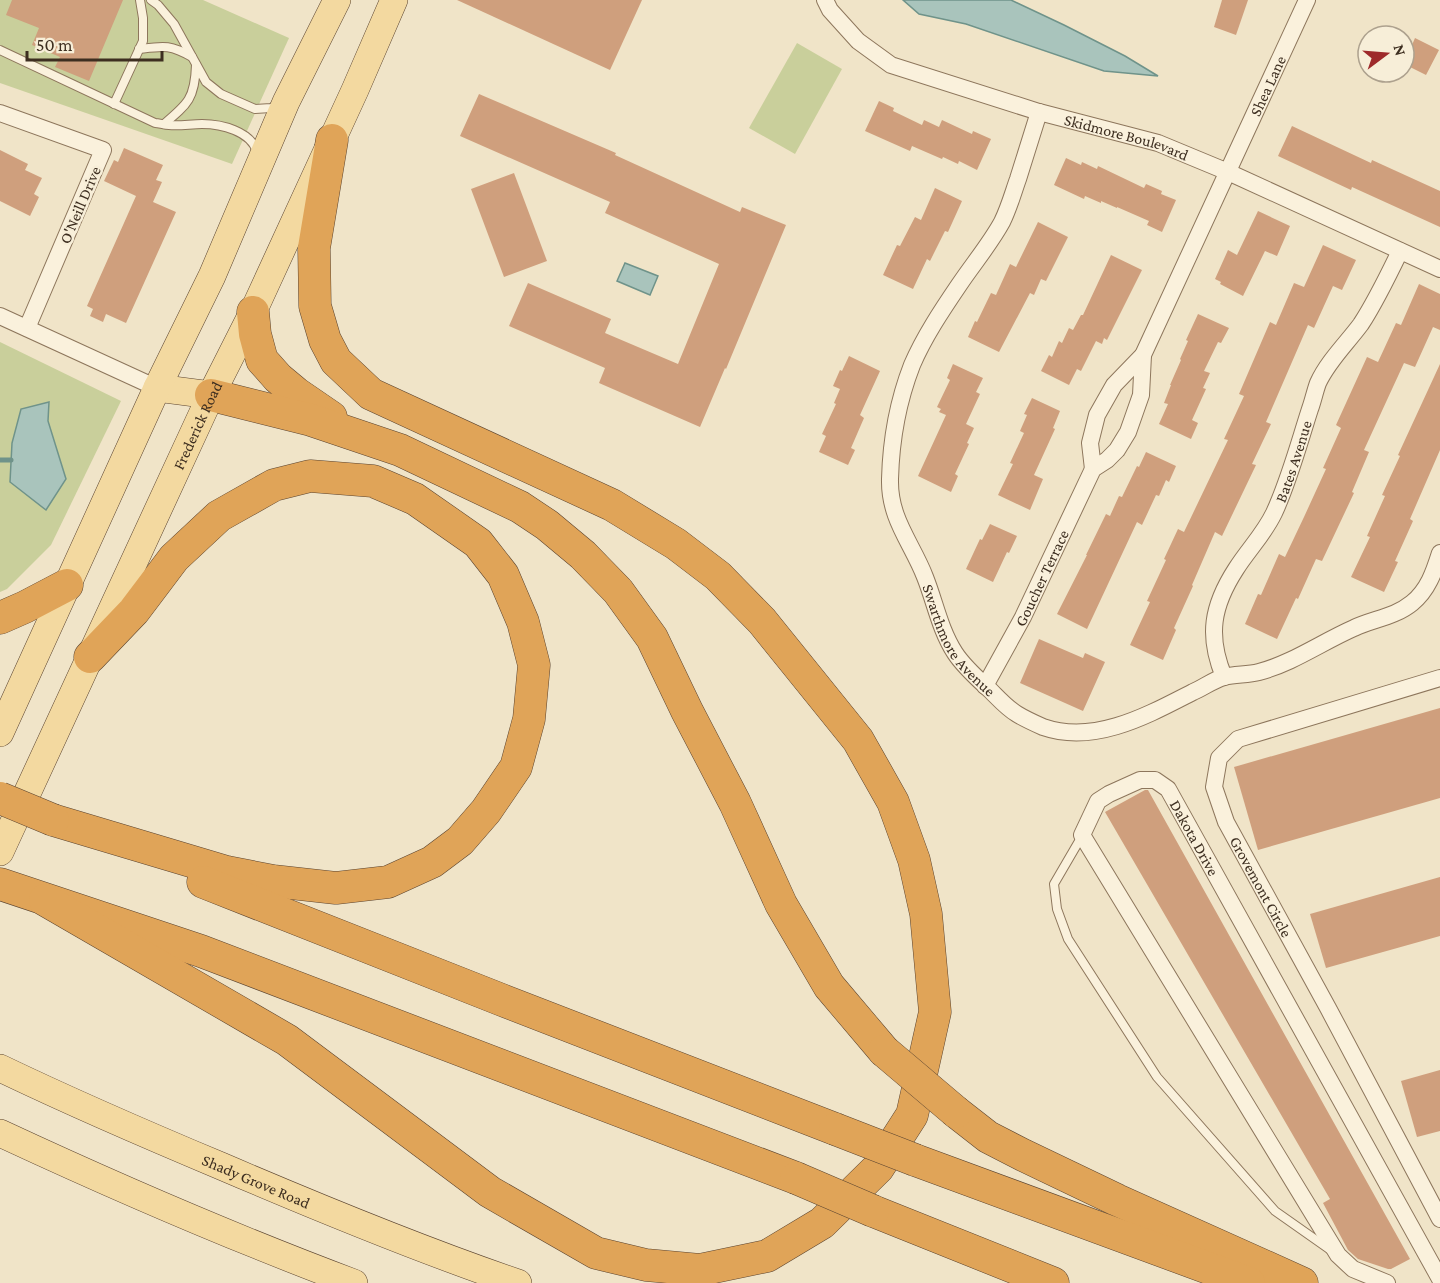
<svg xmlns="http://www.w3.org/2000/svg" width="1440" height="1283" font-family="'Crimson Pro',serif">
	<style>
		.green { fill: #c9cf9b }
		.water { fill: #a9c4bc; stroke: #6f938a; stroke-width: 1.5 }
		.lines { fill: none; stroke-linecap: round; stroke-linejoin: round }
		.stream { stroke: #6f938a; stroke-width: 5 }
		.building { fill: #cf9f7d }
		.lane-casing { stroke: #8d765c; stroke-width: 10 }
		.street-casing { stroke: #8d765c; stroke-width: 18 }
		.primary-casing { stroke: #5b4430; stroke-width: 28 }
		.highway-casing { stroke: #5b4430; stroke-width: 33 }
		.lane { stroke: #faf1dc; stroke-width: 8 }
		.street { stroke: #faf1dc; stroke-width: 16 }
		.primary { stroke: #f3d9a0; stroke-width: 27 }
		.highway { stroke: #e0a458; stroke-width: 32 }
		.highway-bridge-casing { stroke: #5b4430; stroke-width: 33; stroke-linecap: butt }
		.highway-bridge { stroke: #e0a458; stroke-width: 32 }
		.labels { text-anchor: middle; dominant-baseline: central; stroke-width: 5; stroke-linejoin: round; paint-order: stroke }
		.street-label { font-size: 16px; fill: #3d2e20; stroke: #f7eed8 }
	</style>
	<rect width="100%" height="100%" fill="#f0e4c8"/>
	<!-- green -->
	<g class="green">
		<polygon points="0,0 203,0 289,38 232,164 0,83"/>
		<polygon points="797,43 842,69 795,154 749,128"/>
		<polygon points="0,342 121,401 51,545 7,589 0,592"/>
	</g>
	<!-- water -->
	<g class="water">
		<polygon points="903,0 1011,0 1064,25 1125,56 1158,76 1104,71 966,24 919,14"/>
		<polygon points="625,263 658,276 650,295 617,281"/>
		<polygon points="49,402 48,421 66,479 46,510 10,482 12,443 21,409"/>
	</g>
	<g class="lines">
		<!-- stream -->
		<polyline class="stream" points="0,460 11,460"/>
	</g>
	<!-- building -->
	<g class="building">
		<polygon points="12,0 123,0 89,81 55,67 60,57 32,45 39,28 6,15"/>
		<polygon points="457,0 642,0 610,70"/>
		<polygon points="1222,0 1248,0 1236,35 1214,27"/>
		<polygon points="1415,38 1439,50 1426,75 1404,64 1404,41 1412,45"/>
		<polygon points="479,94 616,153 615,155 740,212 742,207 786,225 726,369 725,368 700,427 599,383 605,368 509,326 528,283 611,319 605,333 678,364 719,264 605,213 610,202 460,136"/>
		<polygon points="879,101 894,108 893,111 922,125 924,120 939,127 942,120 972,134 973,131 991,139 977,170 959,161 958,164 943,157 942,159 912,146 910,151 865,131"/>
		<polygon points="1292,126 1371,163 1372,160 1440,191 1440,227 1352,187 1351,190 1278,156"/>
		<polygon points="124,148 163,165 156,180 162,182 153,202 176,212 126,323 106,314 103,322 90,316 93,309 87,306 136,196 104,181 114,160 118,162"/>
		<polygon points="0,150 28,164 25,170 42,178 34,194 39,197 30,216 0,201"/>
		<polygon points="1066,158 1081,165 1082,162 1097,169 1098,166 1144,188 1146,184 1162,191 1161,194 1176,200 1162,232 1147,225 1149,221 1117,207 1117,208 1101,201 1101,203 1085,196 1084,199 1054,185"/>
		<polygon points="514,173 547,261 504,277 471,189"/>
		<polygon points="935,188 962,201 948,232 945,231 930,261 927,259 913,289 883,275 897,245 900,246 915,217 921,220"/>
		<polygon points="1258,211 1290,226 1277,256 1265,251 1243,296 1220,284 1221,282 1215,279 1228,250 1237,255"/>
		<polygon points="1038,222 1068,237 1046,281 1041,279 1034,295 1030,293 999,352 968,337 975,321 977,322 991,293 996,295 1010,264 1016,267"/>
		<polygon points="1323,245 1356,260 1342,290 1333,286 1314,328 1308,325 1266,422 1271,424 1252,464 1256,465 1222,536 1215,532 1192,585 1193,586 1174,628 1176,630 1163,660 1130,645 1150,602 1147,601 1166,560 1164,559 1178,529 1184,532 1228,440 1224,439 1244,396 1239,394 1270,322 1276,325 1294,283 1304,287"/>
		<polygon points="1111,255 1142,270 1107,340 1104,338 1102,344 1096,341 1081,371 1077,369 1069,385 1041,371 1049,355 1052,357 1059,341 1062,343 1069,328 1073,330 1081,315 1083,315"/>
		<polygon points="1419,284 1440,294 1440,330 1433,327 1415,367 1404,363 1364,450 1369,452 1352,492 1354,493 1322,561 1316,559 1298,599 1296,598 1277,639 1245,624 1258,594 1261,595 1279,554 1285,557 1304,517 1326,469 1323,468 1341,428 1336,425 1367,357 1378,362 1396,323 1401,325"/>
		<polygon points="1198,314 1229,328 1221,343 1218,342 1204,371 1210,373 1203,388 1206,389 1192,420 1198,423 1191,439 1159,424 1168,404 1164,403 1171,385 1170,385 1181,360 1180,359 1188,341 1186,340"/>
		<polygon points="849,356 880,371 860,415 864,418 851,448 855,450 848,465 819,452 826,436 822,434 836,404 834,403 840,389 833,386 840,370 842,371"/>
		<polygon points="953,364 983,378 976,392 980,394 966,424 974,428 967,443 969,444 955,474 958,476 951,492 918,476 946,415 939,412 941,409 937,407 950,380 947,378"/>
		<polygon points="1440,364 1440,450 1410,519 1413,521 1395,561 1398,562 1384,592 1351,577 1370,537 1367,536 1385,496 1382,495 1400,456 1398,455"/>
		<polygon points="1032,398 1060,411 1053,428 1055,429 1034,475 1043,479 1030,510 998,495 1013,464 1010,463 1024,433 1020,431 1027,415 1024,414"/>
		<polygon points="1146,452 1176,466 1169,482 1166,480 1159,496 1156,495 1142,525 1137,522 1087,629 1057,614 1087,555 1086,555 1106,514 1110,516 1119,496 1122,497 1137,466 1139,467"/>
		<polygon points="990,524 1017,536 1009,553 1007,552 993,582 966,569 980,539 982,540"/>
		<polygon points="1039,639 1083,658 1085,653 1105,662 1083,711 1020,683"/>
		<polygon points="1440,708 1440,798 1258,850 1234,767"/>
		<polygon points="1145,790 1148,790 1410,1259 1391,1269 1388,1269 1358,1259 1348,1250 1323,1203 1330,1199 1105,812"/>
		<polygon points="1440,877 1440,936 1326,968 1310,914"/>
		<polygon points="1440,1070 1440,1131 1417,1137 1401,1081"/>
	</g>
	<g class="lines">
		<!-- lane casing -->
		<g class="lane-casing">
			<g id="lane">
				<polyline points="151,0 158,5 174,24 206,82 221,94 255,109 271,108 277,105"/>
				<path d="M139,49C163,46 170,44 192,57"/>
				<path d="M0,50L155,123C159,123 164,125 169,125C180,126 191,124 202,124C221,124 251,131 257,152"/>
				<polyline points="114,104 143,41 143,18 140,0"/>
				<path d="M164,124C188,104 195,98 196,65"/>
				<polyline points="1082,836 1054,884 1057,909 1068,939 1157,1077 1275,1211 1329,1249"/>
			</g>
		</g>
		<!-- street casing -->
		<g class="street-casing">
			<g id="street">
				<path id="s1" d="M825,0L830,10L858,41L891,65L1039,112L1158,143L1228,172L1440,269"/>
				<path id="s2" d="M1039,112C1032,134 1025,156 1018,179C1013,193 1009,208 1002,222C990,244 973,264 959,285C942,310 924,337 912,365C898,401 891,441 890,479C889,519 912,543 925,577C935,602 940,630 955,653C964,667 978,679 991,691C999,699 1007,708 1017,714C1025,719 1034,723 1043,727C1095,745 1148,715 1193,692C1203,688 1213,680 1224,677C1235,674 1247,675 1259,672C1293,663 1322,642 1354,628C1373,619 1395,617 1412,603C1428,590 1434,572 1440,553"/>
				<polyline points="0,113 103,150 27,328"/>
				<polyline points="0,316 157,388"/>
				<path id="s3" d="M1093,469L1090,443L1097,415L1114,385L1143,355L1307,0"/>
				<path id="s4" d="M1224,677C1207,636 1212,606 1236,569C1248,550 1264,534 1274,513C1289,481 1299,443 1310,409C1313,401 1315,391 1318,383C1328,361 1347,343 1361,324C1376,301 1388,276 1400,251"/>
				<path id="s5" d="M1440,678L1238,739L1219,758L1214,787L1226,822L1328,1008L1440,1219"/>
				<path id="s6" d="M985,686L1023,617L1093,469L1107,460L1117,450L1128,432L1141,395L1143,355"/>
				<path id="s7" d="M1387,1283L1353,1269L1338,1255L1082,835L1098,801L1109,794L1140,780H1155L1168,789L1440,1279"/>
			</g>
		</g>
		<!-- primary casing -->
		<g class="primary-casing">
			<g id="primary">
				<polyline points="157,388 211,395"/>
				<polyline points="0,733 157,388 212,276 286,102 337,0"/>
				<path id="s8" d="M0,852L211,395L253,312L355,90L394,0"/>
				<path id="s9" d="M0,1068C73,1103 147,1135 221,1166C319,1208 418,1249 518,1283"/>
				<path d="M0,1133C116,1187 234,1238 354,1283"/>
			</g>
		</g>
		<!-- highway casing -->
		<g class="highway-casing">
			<g id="highway">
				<polyline points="253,312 255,334 262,360 278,378 296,393 331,417"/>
				<polyline points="211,395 311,420 400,450 520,507 547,525 583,555 618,591 652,638 687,711 735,803 781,904 829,986 884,1051"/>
				<polyline points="0,618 25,607 67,585"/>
				<polyline points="53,820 227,872 273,881 336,888 388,882 432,862 460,841 486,811 516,767 529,719 534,665 523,622 503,575 478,543 415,499 373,481 310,476 274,485 219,516 174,558 134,611 90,657"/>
				<polyline points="203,882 502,1000 835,1129"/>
				<polyline points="0,884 201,951 796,1178"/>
				<polyline points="45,900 287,1040 490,1192 596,1253 646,1265 700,1270 767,1256 822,1223 878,1168 912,1115 935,1012 926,914 914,860 893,802 858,740 762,621 718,576 676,544 612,505 371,394 336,361 325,340 315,306 314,248 332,140"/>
				<polyline points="956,1112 988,1137 1023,1155 1117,1200 1302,1283"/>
				<polyline points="915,1160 1249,1283"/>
				<polyline points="873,1211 1053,1283"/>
			</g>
		</g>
		<!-- lane -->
		<use href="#lane" class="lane"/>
		<!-- street -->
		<use href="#street" class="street"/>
		<!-- primary -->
		<use href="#primary" class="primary"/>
		<!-- highway -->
		<use href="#highway" class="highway"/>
		<!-- highway-bridge casing -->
		<g class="highway-bridge-casing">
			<g id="highway-bridge">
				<polyline points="0,798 53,820"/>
				<polyline points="884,1051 956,1112"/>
				<polyline points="835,1129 915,1160"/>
				<polyline points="796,1178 873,1211"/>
			</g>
		</g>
		<!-- highway-bridge -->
		<use href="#highway-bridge" class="highway-bridge"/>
	</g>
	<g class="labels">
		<!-- street labels -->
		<g class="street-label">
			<text stroke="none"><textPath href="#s3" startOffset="428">Shea Lane</textPath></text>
			<text stroke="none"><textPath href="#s1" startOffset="340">Skidmore Boulevard</textPath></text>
			<text transform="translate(80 205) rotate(-67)">O'Neill Drive</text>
			<text stroke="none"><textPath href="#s8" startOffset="470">Frederick Road</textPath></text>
			<text stroke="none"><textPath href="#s4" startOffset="237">Bates Avenue</textPath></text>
			<text stroke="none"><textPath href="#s6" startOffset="122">Goucher Terrace</textPath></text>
			<text stroke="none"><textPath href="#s2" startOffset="580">Swarthmore Avenue</textPath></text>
			<text stroke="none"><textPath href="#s7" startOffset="720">Dakota Drive</textPath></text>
			<text stroke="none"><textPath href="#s5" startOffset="378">Grovemont Circle</textPath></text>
			<text stroke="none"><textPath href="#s9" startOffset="280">Shady Grove Road</textPath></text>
		</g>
	</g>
	<!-- north arrow -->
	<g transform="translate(1386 54) rotate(74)"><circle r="28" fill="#f7eed8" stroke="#ada18e" stroke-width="1.5"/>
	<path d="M0-4.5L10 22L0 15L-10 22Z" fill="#9e2a2b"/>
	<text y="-9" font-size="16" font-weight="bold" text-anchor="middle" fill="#3d2e20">N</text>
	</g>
	<!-- scale -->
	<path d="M27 51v9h135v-9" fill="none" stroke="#3d2e20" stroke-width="3"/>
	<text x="36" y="51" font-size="18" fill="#3d2e20" stroke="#f7eed8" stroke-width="4.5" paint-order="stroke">50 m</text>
</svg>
